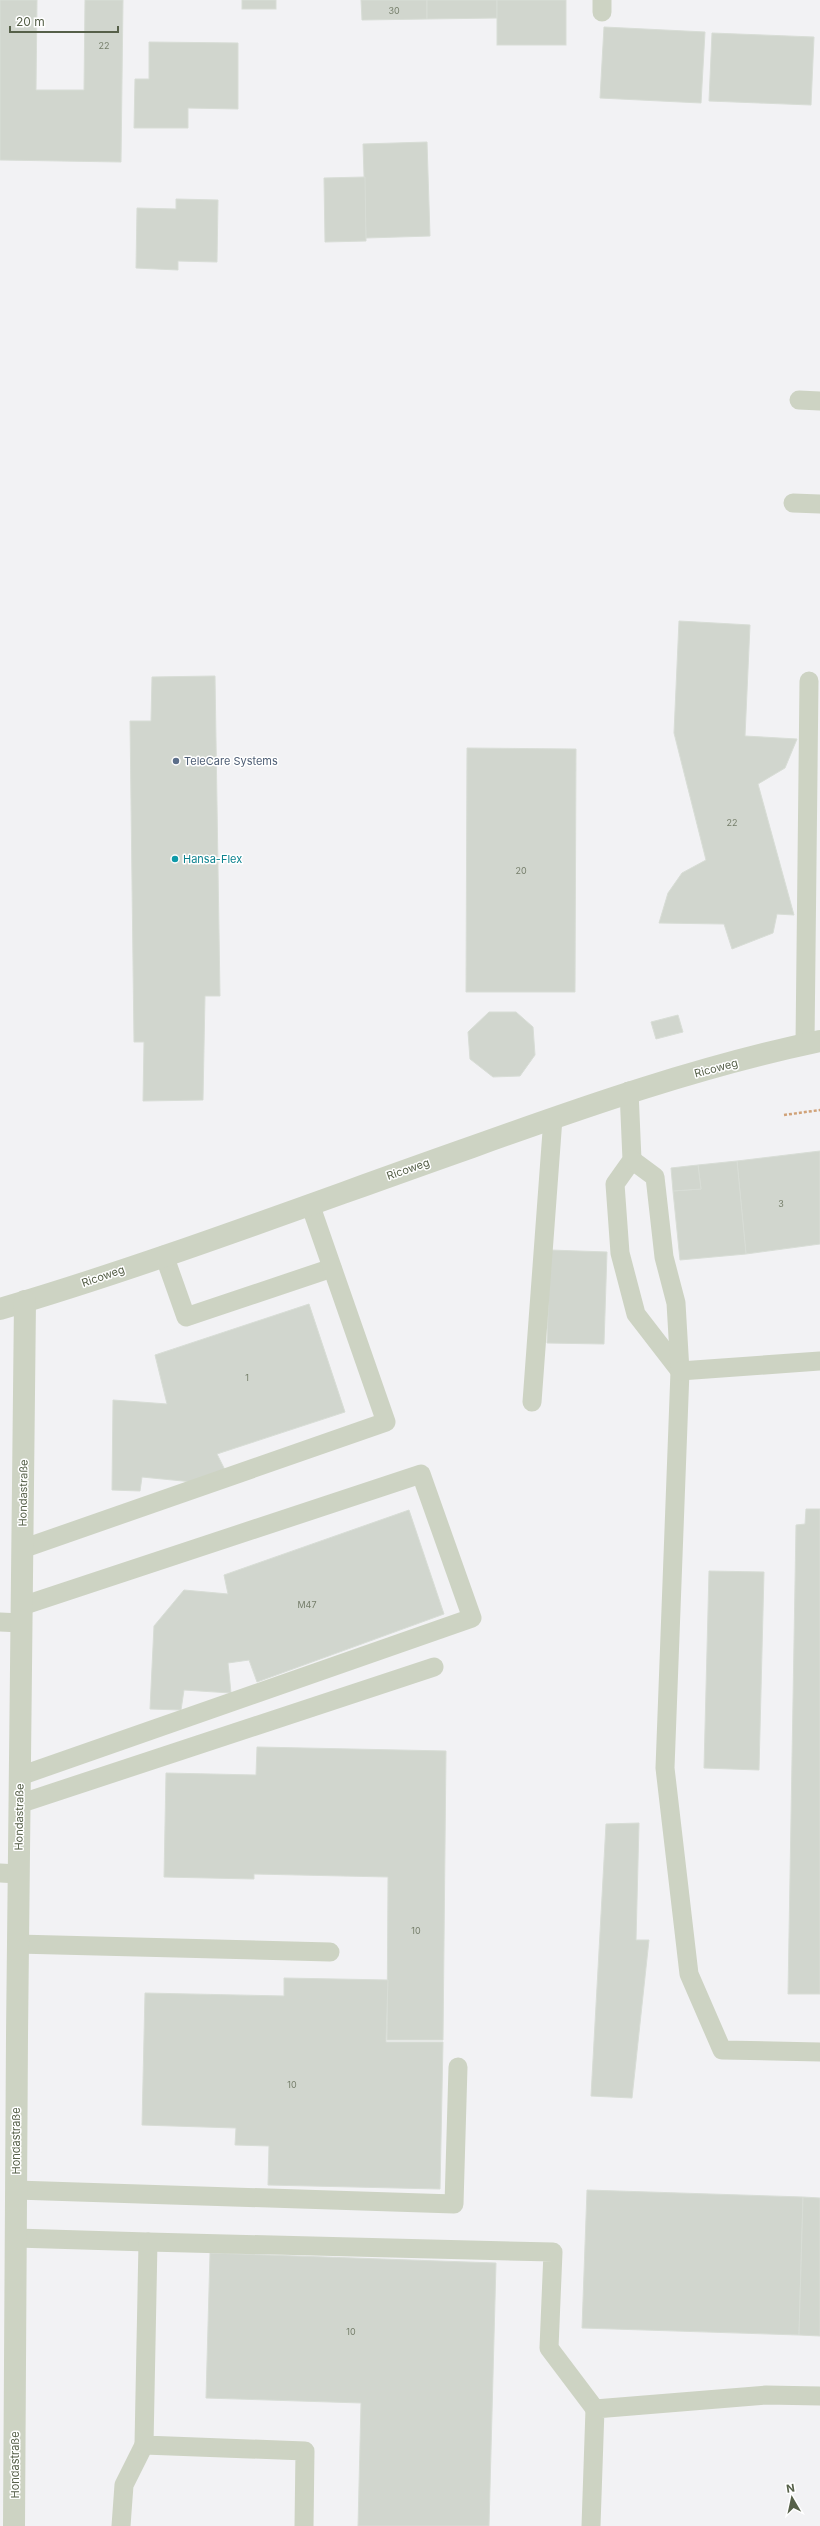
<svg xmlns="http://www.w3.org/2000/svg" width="820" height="2526" font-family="Inter,sans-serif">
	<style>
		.building { fill: #d1d6ce; stroke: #d8ddd6 }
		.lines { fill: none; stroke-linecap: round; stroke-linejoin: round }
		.path { stroke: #d0a278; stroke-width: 2.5; stroke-dasharray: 3 2; stroke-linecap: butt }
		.lane { stroke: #cdd3c3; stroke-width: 19 }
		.street { stroke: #cdd3c3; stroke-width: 22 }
		.service-dot { fill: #5c6f8a; stroke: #fff; stroke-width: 1.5 }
		.culture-dot { fill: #0f9aa8; stroke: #fff; stroke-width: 1.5 }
		.labels { text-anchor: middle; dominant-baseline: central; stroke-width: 3; stroke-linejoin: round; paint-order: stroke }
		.number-label { font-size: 9px; fill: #757e6a }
		.service-label { font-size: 11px; fill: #4e5e75; stroke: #fff; text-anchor: start }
		.culture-label { font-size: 11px; fill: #0d838f; stroke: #fff; text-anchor: start }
		.street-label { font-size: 11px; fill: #566049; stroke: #fff }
	</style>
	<rect width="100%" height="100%" fill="#f2f2f4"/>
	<!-- building -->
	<g class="building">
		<polygon points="0,0 37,0 36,90 84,90 85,0 123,0 121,162 0,160"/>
		<rect x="242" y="0" width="34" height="9"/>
		<polygon points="361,0 427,0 427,19 362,20"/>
		<polygon points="427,0 497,0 497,18 427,19"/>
		<rect x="497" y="0" width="69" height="45"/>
		<polygon points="604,27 705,32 701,103 600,98"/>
		<polygon points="712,33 814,37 811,105 709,101"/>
		<polygon points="149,42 238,43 238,109 188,108 188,128 134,128 135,79 149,79"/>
		<polygon points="427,142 430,236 366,238 363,144"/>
		<polygon points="365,177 366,241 325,242 324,178"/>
		<polygon points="176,199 218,200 217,262 178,261 178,270 136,268 137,208 176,209"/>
		<polygon points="679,621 750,625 745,736 797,739 785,768 758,784 794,915 777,914 773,933 732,949 724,924 659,923 668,893 682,873 706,860 674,733"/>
		<polygon points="215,676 220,996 205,996 203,1100 143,1101 144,1042 134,1042 130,721 151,721 152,677"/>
		<polygon points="467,748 576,749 575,992 466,992"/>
		<polygon points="489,1012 516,1012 533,1027 535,1055 520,1076 493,1077 470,1059 468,1032"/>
		<polygon points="678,1015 683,1032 656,1039 651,1022"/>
		<polygon points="820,1151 820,1244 746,1254 737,1161"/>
		<polygon points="737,1161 746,1254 680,1260 673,1191 701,1189 698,1165"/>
		<polygon points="698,1165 701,1189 673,1191 671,1168"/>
		<polygon points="550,1250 607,1252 604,1344 547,1343"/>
		<polygon points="309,1304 345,1412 217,1454 226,1472 193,1482 142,1477 140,1491 112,1490 113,1400 167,1404 155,1355"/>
		<polygon points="806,1509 820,1509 820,1994 788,1994 796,1525 805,1524"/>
		<polygon points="409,1510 444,1614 257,1682 249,1660 228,1663 231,1693 184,1690 181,1710 150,1709 154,1626 184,1590 228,1594 224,1575"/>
		<polygon points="709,1571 764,1572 759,1770 704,1768"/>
		<polygon points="257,1747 446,1751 443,2040 387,2040 388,1877 254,1874 254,1879 164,1877 166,1773 256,1775"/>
		<polygon points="639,1823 636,1940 649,1940 632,2098 591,2096 606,1824"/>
		<polygon points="284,1978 388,1980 386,2042 443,2042 440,2189 268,2185 269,2146 235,2145 236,2128 142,2125 145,1993 284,1996"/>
		<polygon points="587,2190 803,2197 799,2335 582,2328"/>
		<polygon points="803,2197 820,2198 820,2336 799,2335"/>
		<polygon points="210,2253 496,2263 489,2526 358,2526 361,2403 206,2398"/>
	</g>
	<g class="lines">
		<!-- path -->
		<polyline class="path" points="784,1115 820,1110"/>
		<!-- lane -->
		<g class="lane">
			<polyline points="602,12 602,0"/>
			<polyline points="799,400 820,401"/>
			<polyline points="793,503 820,504"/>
			<polyline points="805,1044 809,681"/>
			<polyline points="629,1091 632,1160 615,1184 620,1253 636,1314 680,1371"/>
			<polyline points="632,1160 655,1177 664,1257 676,1303 680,1371 665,1768 689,1974 722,2050 820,2052"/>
			<polyline points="164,1255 186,1317 332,1268"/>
			<polyline points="680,1371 820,1361"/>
			<polyline points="532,1402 553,1118"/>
			<polyline points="22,1549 386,1422 310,1204"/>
			<polyline points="0,1622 21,1623"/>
			<polyline points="20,1776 472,1618 421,1474 22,1606"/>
			<polyline points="19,1804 434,1667"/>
			<polyline points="0,1873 18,1874"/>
			<polyline points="17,1944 330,1952"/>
			<polyline points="16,2190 454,2204 458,2067"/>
			<polyline points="16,2238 148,2242"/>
			<polyline points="121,2526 124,2485 144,2445"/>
			<polyline points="304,2526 305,2451 144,2445 148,2242 553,2252 549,2348 595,2409"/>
			<polyline points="591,2526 595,2409 766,2395 820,2396"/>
		</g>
		<!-- street -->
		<g class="street">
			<path d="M0,1309C159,1262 315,1202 472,1147C586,1106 701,1066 820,1041"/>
			<polyline points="14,2526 17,2036 25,1301"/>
		</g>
	</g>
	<!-- markers -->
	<circle class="service-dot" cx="176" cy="761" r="4"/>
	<circle class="culture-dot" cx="175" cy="859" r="4"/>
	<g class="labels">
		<!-- number labels -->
		<g class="number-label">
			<text x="394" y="10">30</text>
			<text x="104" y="45">22</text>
			<text x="732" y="822">22</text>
			<text x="521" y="870">20</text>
			<text x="781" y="1203">3</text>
			<text x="247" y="1377">1</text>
			<text x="307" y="1604">M47</text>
			<text x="416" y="1930">10</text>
			<text x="292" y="2084">10</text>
			<text x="351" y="2331">10</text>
		</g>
		<!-- service labels -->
		<g class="service-label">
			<text x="184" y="761">TeleCare Systems</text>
		</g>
		<!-- culture labels -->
		<g class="culture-label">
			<text x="183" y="859">Hansa-Flex</text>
		</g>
		<!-- street labels -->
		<g class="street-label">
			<text transform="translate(716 1068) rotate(-15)">Ricoweg</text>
			<text transform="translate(408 1169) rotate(-19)">Ricoweg</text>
			<text transform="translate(103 1276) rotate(-19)">Ricoweg</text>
			<text transform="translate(23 1493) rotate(-89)">Hondastraße</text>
			<text transform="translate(19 1817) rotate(-89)">Hondastraße</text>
			<text transform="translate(16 2141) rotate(-90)">Hondastraße</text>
			<text transform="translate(15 2465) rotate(-90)">Hondastraße</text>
		</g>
	</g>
	<!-- north arrow -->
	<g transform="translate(792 2498) rotate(351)" stroke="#ffffff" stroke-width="3" paint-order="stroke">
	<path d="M0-3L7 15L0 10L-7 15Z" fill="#566049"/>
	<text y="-6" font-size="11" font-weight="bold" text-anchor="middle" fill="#566049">N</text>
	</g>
	<!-- scale -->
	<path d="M10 26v6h108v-6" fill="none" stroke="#566049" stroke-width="2"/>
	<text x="16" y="26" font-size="12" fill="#566049" stroke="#ffffff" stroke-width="3" paint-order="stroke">20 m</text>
</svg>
